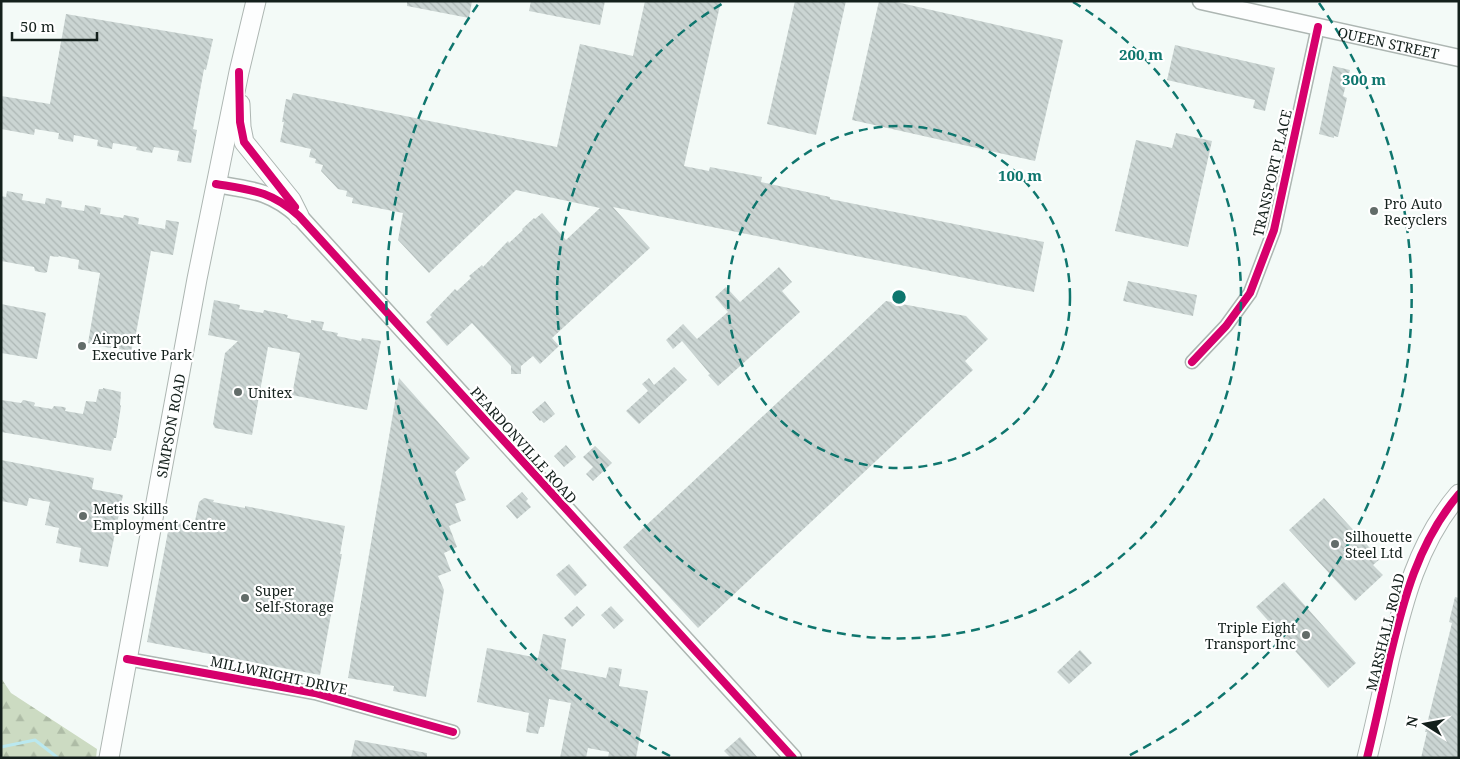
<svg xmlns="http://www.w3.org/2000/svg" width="1460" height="759" font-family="'Noto Serif',serif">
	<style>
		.forest { fill: url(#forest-firs) }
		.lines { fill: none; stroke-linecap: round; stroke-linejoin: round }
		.stream { stroke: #bae8ef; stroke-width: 3 }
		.building { fill: url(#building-back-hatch) }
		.minor-casing { stroke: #adb6b2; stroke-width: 15 }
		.tertiary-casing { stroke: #adb6b2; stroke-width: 19 }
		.secondary-casing { stroke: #adb6b2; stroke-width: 21 }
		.minor { stroke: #fdfefe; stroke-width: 12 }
		.tertiary { stroke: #fdfefe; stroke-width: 16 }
		.secondary { stroke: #fdfefe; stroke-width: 19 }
		.cycleway-casing { stroke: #fff; stroke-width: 11 }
		.cycleway { stroke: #d6006c; stroke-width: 8 }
		.ring { fill: none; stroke: #0f766e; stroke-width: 2.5; stroke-dasharray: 9 6 }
		.poi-dot { fill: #626c69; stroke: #fff; stroke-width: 2 }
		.labels { text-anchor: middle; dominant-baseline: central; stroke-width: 4.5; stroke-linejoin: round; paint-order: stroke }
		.street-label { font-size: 14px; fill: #14201c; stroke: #fff }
		.poi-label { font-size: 14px; fill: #14201c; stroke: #fff; text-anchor: start }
		.centre { fill: #0f766e; stroke: #fff; stroke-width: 2.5 }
		.ring-label { font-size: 15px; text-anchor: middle; font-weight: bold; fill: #0f766e; stroke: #fff; stroke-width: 4.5; stroke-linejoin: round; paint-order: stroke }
	</style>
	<defs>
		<pattern id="forest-firs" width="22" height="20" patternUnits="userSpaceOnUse" patternTransform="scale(1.25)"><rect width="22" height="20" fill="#ccdbc2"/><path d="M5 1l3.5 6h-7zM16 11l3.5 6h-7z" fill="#aebca6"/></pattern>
		<pattern id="building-back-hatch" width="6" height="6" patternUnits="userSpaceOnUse" patternTransform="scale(1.25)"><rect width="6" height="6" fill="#cbd5d3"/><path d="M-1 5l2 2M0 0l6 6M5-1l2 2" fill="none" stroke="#adb7b5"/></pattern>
	</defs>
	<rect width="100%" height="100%" fill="#f3faf7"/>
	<!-- forest -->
	<polygon class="forest" points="1,678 11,693 97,749 96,758 1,758"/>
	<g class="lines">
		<!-- stream -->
		<polyline class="stream" points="1,747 35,740 58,758"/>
	</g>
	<!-- building -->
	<g class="building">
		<polygon points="407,1 472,1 469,18 407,6"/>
		<polygon points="531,1 605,1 600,25 529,11"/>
		<polygon points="645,1 721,1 684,166 709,171 710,167 762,177 761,182 830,197 830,199 1044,242 1034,292 613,207 650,248 552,338 559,346 540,364 533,356 521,366 521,374 511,374 511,366 472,323 447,346 426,322 432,317 430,315 455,289 457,291 471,278 469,276 482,265 483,267 508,241 509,243 523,230 522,229 534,218 535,219 542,213 566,240 600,208 516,190 429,273 398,240 403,213 352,203 353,198 346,196 347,191 338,189 321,171 323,165 315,163 316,159 309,157 311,149 280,142 284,122 282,122 286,99 291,100 293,93 557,147 580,44 633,56"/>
		<polygon points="795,1 846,1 816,135 767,124"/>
		<polygon points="879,1 892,1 1063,40 1035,161 852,120"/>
		<polygon points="66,14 213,39 206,70 204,69 193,129 197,130 191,163 177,161 179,151 154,147 152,153 136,150 137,147 113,143 112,149 97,146 98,140 74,135 73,142 58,139 59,133 35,129 34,135 1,129 1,96 50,104"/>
		<polygon points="1175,45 1275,68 1265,111 1253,108 1255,100 1167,80"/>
		<polygon points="1333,66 1350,70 1343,96 1347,98 1338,137 1334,136 1334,138 1319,134"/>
		<polygon points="1176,133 1212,141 1188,247 1115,231 1136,140 1172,148"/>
		<polygon points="7,191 23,194 22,200 45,204 46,198 62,201 61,207 84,211 85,205 101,208 100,214 123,218 124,215 139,218 138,224 165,229 166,220 179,222 173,255 151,251 135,339 134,339 131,351 92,345 92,344 88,343 100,273 78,269 79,260 59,256 58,257 50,256 47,272 45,273 35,271 34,267 1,261 1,196 6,197"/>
		<polygon points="779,267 792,282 782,291 800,312 718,386 708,375 710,374 682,341 673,349 666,340 683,324 697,339 728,312 715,297 726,287 740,302"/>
		<polygon points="1128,281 1197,295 1193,316 1123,301"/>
		<polygon points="214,300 240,305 239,309 263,313 264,310 288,315 287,318 311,323 311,320 324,322 322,330 338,333 337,336 361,341 362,338 381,341 367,410 292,395 300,353 268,347 252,435 215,428 213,424 225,353 238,341 208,335"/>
		<polygon points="886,301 966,316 988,339 965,361 973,370 698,628 623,547"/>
		<polygon points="1,304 46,313 37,359 1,353"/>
		<polygon points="674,367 687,380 639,424 626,411 648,391 642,384 649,378 654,385"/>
		<polygon points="399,378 470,458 455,472 466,500 455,504 461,521 449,526 457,547 444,553 451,571 438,576 444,590 426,697 393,691 394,686 348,678"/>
		<polygon points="103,388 121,392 120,405 121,406 116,438 114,438 111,451 1,432 1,400 21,403 23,400 33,402 35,403 34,406 52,409 54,406 64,407 66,408 65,411 83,414 86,401 96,402 99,389 103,389"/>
		<polygon points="545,401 555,414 544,423 541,420 540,421 532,412"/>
		<polygon points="566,445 576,457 564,467 554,456"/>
		<polygon points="595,446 612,463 593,481 586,474 593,467 583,457"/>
		<polygon points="1,460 94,478 92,489 123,495 108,567 79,562 81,548 56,543 59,528 45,525 50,502 29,498 27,506 1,501"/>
		<polygon points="522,492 528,499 526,501 531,507 517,519 506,506"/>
		<polygon points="204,498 214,500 213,502 245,508 245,506 345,526 340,554 342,554 320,675 147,642 170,521 194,526 199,502"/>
		<polygon points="1324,498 1380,559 1373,565 1383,575 1355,601 1289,530"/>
		<polygon points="569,564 587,585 575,596 556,575"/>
		<polygon points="1284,582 1356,663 1328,688 1256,607"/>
		<polygon points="1455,597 1459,598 1459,758 1421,758 1427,732 1425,732 1452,623 1449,622"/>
		<polygon points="577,606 585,615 572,627 564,618"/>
		<polygon points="611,606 624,620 614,629 601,615"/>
		<polygon points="543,634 566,639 561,669 606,678 609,667 622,669 619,686 648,691 636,758 608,758 609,752 588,748 586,758 560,758 571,703 549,699 544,727 540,727 538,734 526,732 529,713 477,702 487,648 538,658"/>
		<polygon points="1080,650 1092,663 1069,684 1057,672"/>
		<polygon points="740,737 758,758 731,758 724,751"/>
		<polygon points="355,740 427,753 427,758 351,758"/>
	</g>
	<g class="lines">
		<!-- minor casing -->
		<g class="minor-casing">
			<g id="minor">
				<polyline points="1192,362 1226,326 1250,293 1274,230 1318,27"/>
				<polyline points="127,659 315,693 453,732"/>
			</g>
		</g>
		<!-- tertiary casing -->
		<g class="tertiary-casing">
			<g id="tertiary">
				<path id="s1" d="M1201,1L1459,58"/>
				<path d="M216,184C252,190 271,191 299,216L793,758"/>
			</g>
		</g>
		<!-- secondary casing -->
		<g class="secondary-casing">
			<g id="secondary">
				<polyline points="240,104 241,127 244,142 291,200 299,216"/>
				<path id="s2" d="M109,758L197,279L239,72L256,1"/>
				<path d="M1367,758C1375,726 1382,693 1389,661C1403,601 1418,542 1459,494"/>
			</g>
		</g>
		<!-- minor -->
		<use href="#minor" class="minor"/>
		<!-- tertiary -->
		<use href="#tertiary" class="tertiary"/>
		<!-- secondary -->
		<use href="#secondary" class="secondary"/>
		<!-- cycleway casing -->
		<g class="cycleway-casing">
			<g id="cycleway">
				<polyline points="239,72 240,122 244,142 295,207"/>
				<path d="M216,184C252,190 271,191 299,216L793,758"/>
				<polyline points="1192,362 1226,326 1250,293 1274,230 1318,27"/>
				<polyline points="127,659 315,693 453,732"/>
				<path d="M1367,758C1375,726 1382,693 1389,661C1403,601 1418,542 1459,494"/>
			</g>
		</g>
		<!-- cycleway -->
		<use href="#cycleway" class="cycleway"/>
	</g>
	<!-- distance rings -->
	<g class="ring">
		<circle cx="899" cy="297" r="171"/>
		<path d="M1073 2A342 342 0 1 1 725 2"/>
		<path d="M670 756A513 513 0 0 1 479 3M1319 3A513 513 0 0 1 1128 756"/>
	</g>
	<!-- markers -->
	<g class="poi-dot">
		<circle cx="1374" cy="211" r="5"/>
		<circle cx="82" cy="346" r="5"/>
		<circle cx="238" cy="392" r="5"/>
		<circle cx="83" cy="516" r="5"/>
		<circle cx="1335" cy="544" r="5"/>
		<circle cx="245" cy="598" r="5"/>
		<circle cx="1306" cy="635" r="5"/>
	</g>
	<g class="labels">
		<!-- street labels -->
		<g class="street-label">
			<text stroke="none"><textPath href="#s1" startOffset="192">QUEEN STREET</textPath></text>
			<text transform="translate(1272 173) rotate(-77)">TRANSPORT PLACE</text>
			<text stroke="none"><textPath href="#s2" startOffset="338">SIMPSON ROAD</textPath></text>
			<text transform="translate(524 445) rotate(48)">PEARDONVILLE ROAD</text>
			<text transform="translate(1385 632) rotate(-76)">MARSHALL ROAD</text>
			<text transform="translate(279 675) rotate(12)">MILLWRIGHT DRIVE</text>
		</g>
		<!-- poi labels -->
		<g class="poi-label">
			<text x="1384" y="203">Pro Auto<tspan x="1384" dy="16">Recyclers</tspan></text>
			<text x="92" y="338">Airport<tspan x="92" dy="16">Executive Park</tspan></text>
			<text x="248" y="392">Unitex</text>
			<text x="93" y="508">Metis Skills<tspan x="93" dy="16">Employment Centre</tspan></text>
			<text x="1345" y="536">Silhouette<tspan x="1345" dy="16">Steel Ltd</tspan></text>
			<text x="255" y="590">Super<tspan x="255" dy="16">Self-Storage</tspan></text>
			<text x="1296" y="627" text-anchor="end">Triple Eight<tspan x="1296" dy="16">Transport Inc</tspan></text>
		</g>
	</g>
	<circle cx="899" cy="297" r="8" class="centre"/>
	<g class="ring-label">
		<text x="1141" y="60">200 m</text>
		<text x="1364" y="85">300 m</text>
		<text x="1020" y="181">100 m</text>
	</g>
	<!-- border -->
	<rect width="1460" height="759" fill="none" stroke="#14201c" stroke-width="5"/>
	<!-- north arrow -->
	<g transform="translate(1425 724) rotate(281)" stroke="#ffffff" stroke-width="4" paint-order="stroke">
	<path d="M0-4L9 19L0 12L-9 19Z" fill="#14201c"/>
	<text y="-8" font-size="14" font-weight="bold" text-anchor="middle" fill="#14201c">N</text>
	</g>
	<!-- scale -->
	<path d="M12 32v8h85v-8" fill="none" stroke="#14201c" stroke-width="2.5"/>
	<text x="20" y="32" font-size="15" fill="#14201c" stroke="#ffffff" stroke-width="4" paint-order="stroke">50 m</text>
</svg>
